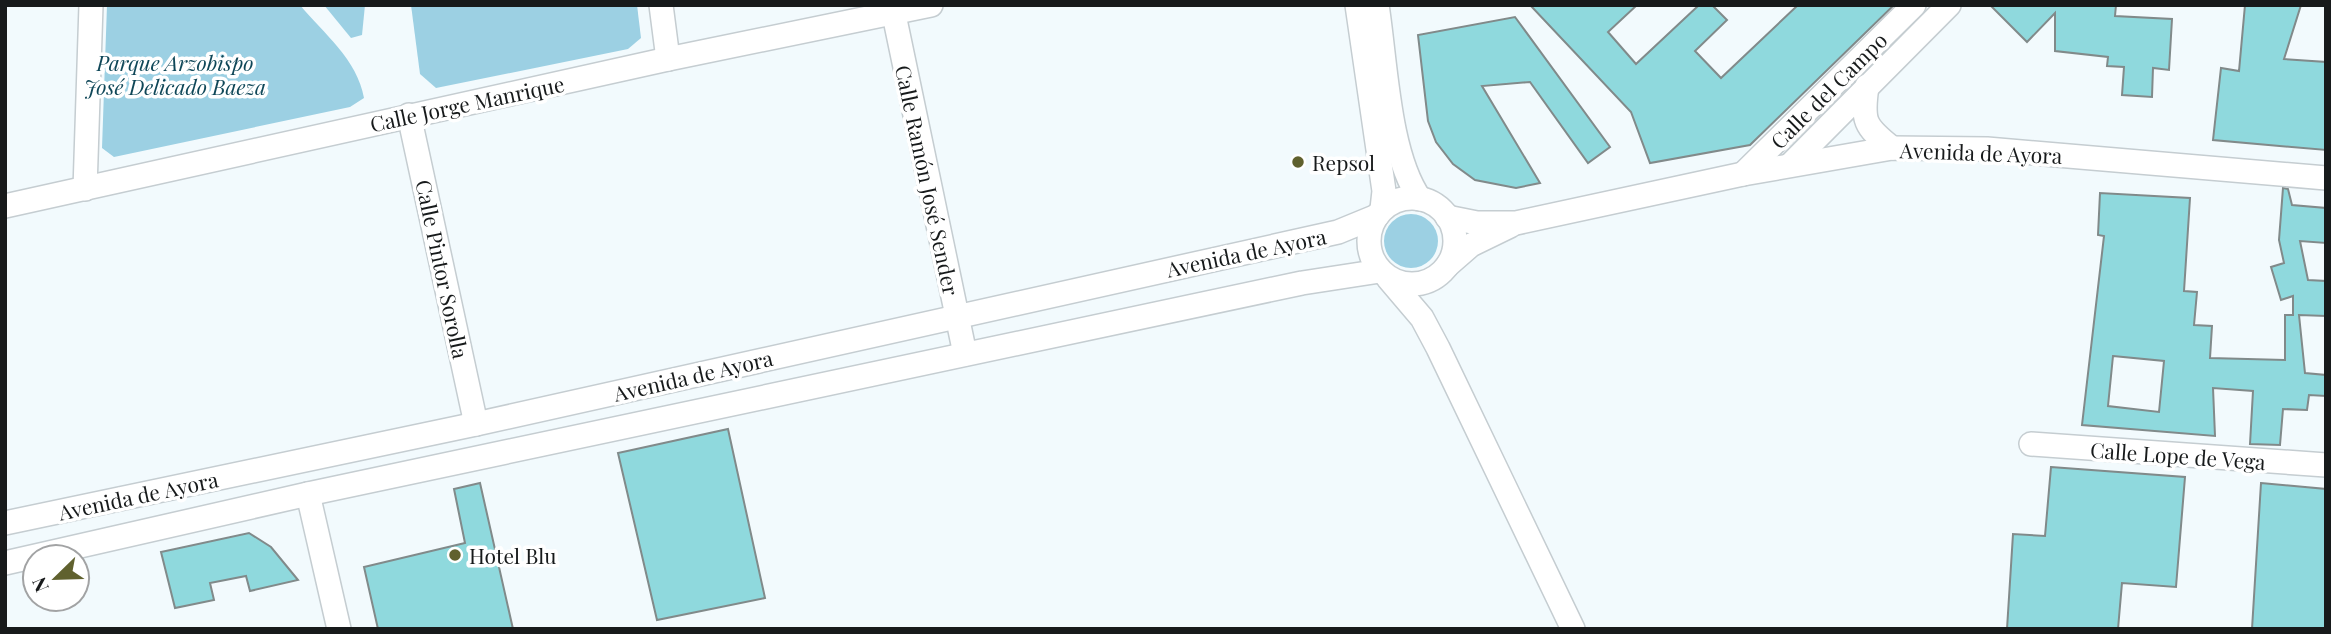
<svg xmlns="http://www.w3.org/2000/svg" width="2331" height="634" font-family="'Playfair Display',serif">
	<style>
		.green { fill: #9cd0e3 }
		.building { fill: #8fd9dd; stroke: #818a8a; stroke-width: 2; fill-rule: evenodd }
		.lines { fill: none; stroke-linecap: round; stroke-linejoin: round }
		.minor-casing { stroke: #c5cdd1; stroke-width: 26 }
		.minor { stroke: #fff; stroke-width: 23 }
		.poi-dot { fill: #60612e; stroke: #fff; stroke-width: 2.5 }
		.labels { text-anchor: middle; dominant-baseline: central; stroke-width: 7; stroke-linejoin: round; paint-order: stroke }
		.park-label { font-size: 21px; font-style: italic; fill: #0f4758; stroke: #fff }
		.street-label { font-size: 21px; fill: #171a1b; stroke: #fff }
		.poi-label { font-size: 21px; fill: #171a1b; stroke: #fff; text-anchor: start }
	</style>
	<rect width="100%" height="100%" fill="#f2fafd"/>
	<!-- green -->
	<g class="green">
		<path d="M107,5H300C324,34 357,59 364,98L350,107L114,157L102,148Z"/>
		<polygon points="324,5 365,5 362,35 351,38"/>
		<polygon points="411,5 637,5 641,38 628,49 436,88 420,74"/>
		<circle cx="1411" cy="241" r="27"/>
	</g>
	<!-- building -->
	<g class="building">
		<polygon points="1530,5 1637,5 1608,32 1636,64 1699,5 1712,5 1727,20 1695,51 1721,78 1798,5 1894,5 1750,145 1650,163 1631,112"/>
		<polygon points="1990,5 2116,5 2115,16 2172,19 2169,70 2153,68 2152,97 2122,95 2124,67 2107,66 2108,57 2055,51 2055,13 2027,42"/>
		<polygon points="2245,5 2301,5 2284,59 2326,62 2326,150 2213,140 2221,68 2239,71"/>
		<polygon points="1515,17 1610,147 1588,163 1530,82 1482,86 1540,183 1516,188 1475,180 1453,164 1436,142 1428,121 1418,35"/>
		<path d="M2283,188L2288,189L2292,205L2326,208V243L2300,241L2308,280L2326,281V316L2299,315L2305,373L2326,375V396L2309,395L2307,410L2283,409L2280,445L2250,444L2253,391L2213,388L2215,436L2082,425L2104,236L2098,235L2100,193L2190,198L2184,291L2197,292L2194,325L2212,326L2210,358L2285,360V315H2293V296L2281,300L2271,267L2284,263L2279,240ZM2113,356L2164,361L2159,412L2108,406Z"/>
		<polygon points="728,429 765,598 657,620 618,453"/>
		<polygon points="2051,467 2185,477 2176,587 2122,583 2118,629 2007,629 2013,534 2045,536"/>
		<polygon points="480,483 513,629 378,629 364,567 465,543 454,489"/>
		<polygon points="2261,483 2326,489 2326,629 2252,629"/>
		<polygon points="249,533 271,547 298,580 250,591 246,576 210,583 214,600 175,608 161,552"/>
	</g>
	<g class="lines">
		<!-- minor casing -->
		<g class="minor-casing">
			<g id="minor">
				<polyline points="661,5 668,59"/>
				<polyline points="892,5 965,354"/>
				<polyline points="1357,5 1384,191 1382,209"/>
				<path d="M1377,5C1386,62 1388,153 1420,199"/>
				<path d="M1867,86C1862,121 1864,126 1892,148"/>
				<polyline points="409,115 476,424"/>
				<polyline points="1790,165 1949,5"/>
				<polyline points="1743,174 1914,5"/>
				<polyline points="85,189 91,5"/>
				<circle cx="1412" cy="241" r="43"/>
				<polyline points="5,206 668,59 931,5"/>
				<polyline points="1447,217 1477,223 1516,223 1743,174 1892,148 1987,149 2326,178"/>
				<polyline points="1448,265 1471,245 1510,226"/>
				<polyline points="1388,278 1422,318 1438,348 1573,629"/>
				<polyline points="2031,444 2326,465"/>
				<polyline points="308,494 339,629"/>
				<polyline points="5,523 476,424 1338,232 1377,216"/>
				<polyline points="5,563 308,494 1302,283 1380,271"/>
			</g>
		</g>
		<!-- minor -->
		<use href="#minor" class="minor"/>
	</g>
	<!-- markers -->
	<g class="poi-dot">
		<circle cx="1298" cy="162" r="7"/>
		<circle cx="455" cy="555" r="7"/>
	</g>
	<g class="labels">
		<!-- park labels -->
		<g class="park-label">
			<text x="175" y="62">Parque Arzobispo<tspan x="175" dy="24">José Delicado Baeza</tspan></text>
		</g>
		<!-- street labels -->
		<g class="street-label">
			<text transform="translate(1828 90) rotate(-45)">Calle del Campo</text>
			<text transform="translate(467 103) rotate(-12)">Calle Jorge Manrique</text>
			<text transform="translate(1981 152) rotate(2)">Avenida de Ayora</text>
			<text transform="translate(928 180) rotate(78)">Calle Ramón José Sender</text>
			<text transform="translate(1246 252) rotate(-12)">Avenida de Ayora</text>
			<text transform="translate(443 269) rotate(78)">Calle Pintor Sorolla</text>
			<text transform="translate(693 375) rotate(-13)">Avenida de Ayora</text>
			<text transform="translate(2178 455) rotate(4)">Calle Lope de Vega</text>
			<text transform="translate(138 495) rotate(-12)">Avenida de Ayora</text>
		</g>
		<!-- poi labels -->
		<g class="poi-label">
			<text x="1312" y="162">Repsol</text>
			<text x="469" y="555">Hotel Blu</text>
		</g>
	</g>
	<!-- border -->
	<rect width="2331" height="634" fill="none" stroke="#171a1b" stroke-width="14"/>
	<!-- north arrow -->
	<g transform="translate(56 578) rotate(247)"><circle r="33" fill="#ffffff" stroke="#a2a3a4" stroke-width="2"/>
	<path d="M0-5L12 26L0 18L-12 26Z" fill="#60612e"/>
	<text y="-10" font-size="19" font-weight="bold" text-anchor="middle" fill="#171a1b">N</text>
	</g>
</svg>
